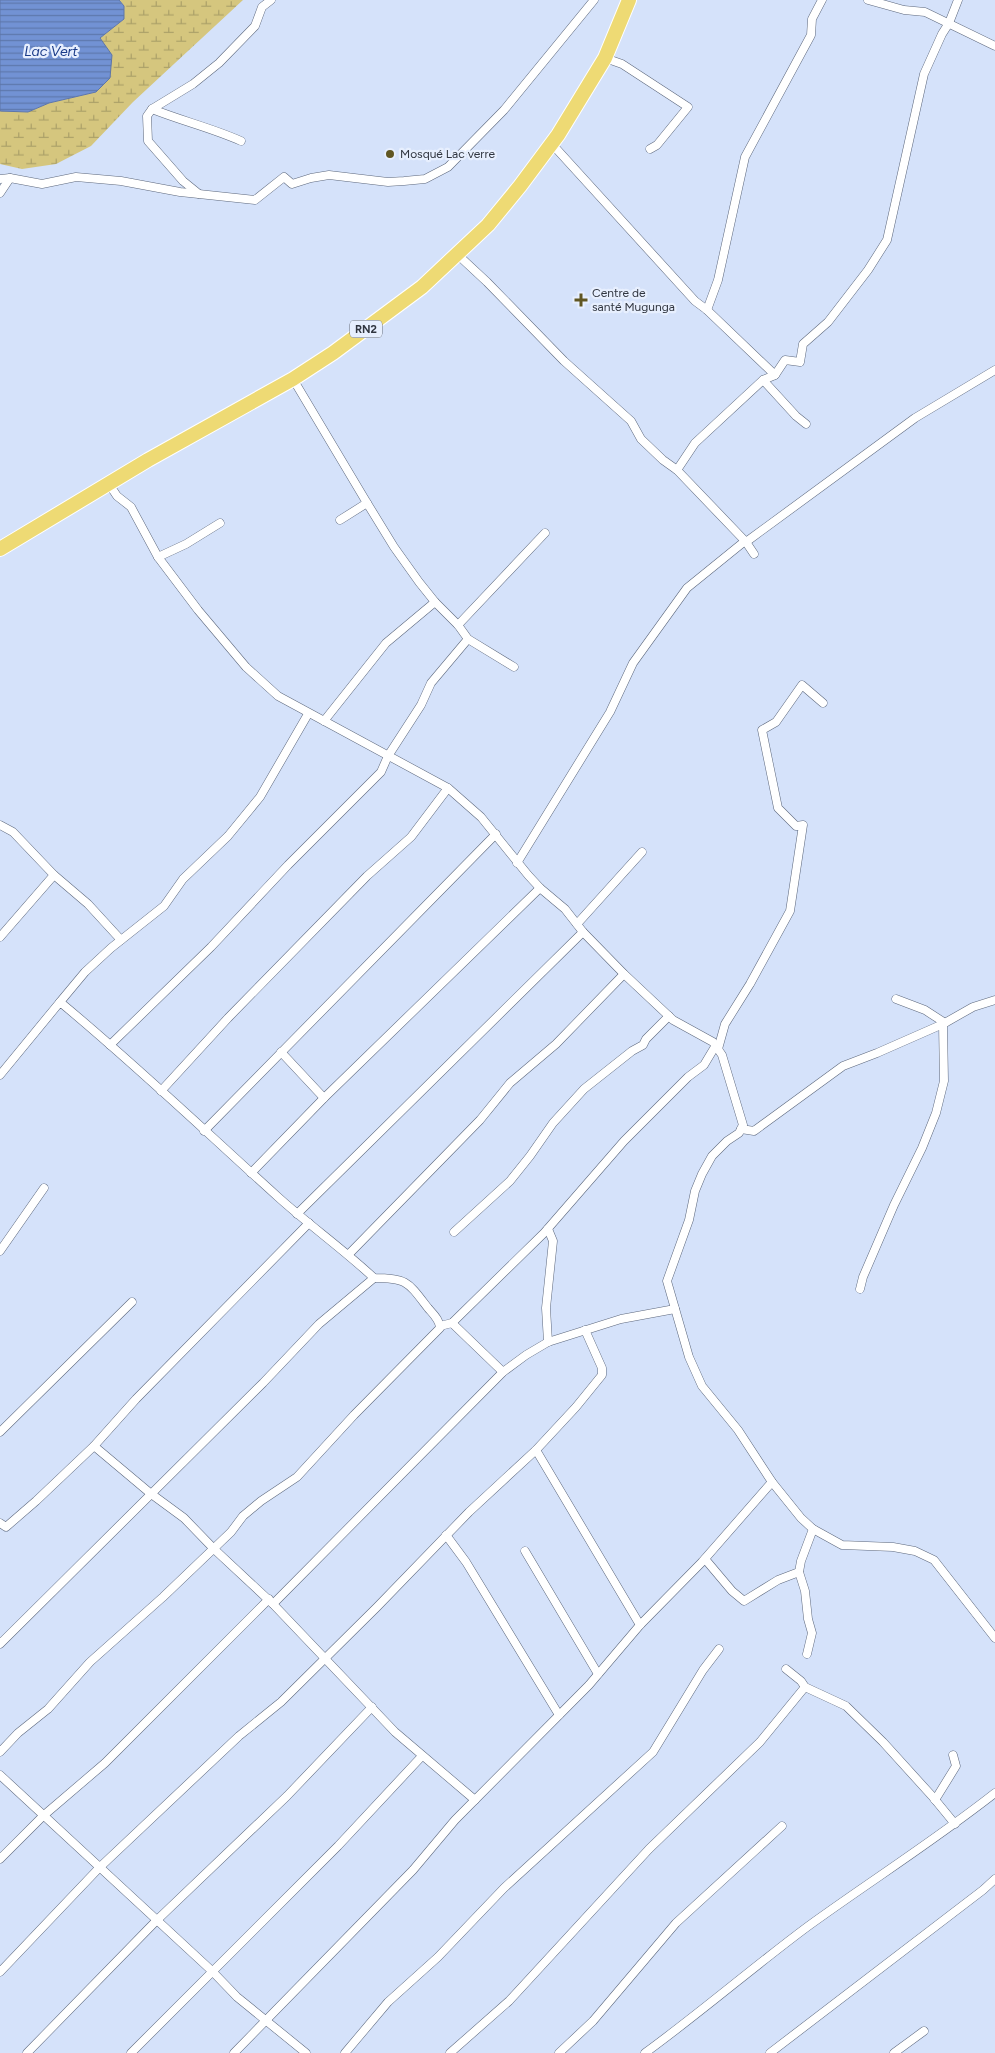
<svg xmlns="http://www.w3.org/2000/svg" width="995" height="2053" font-family="Figtree,sans-serif">
	<style>
		.wetland { fill: url(#wetland-marsh) }
		.water { fill: url(#water-rules); stroke: #5e76a8 }
		.lines { fill: none; stroke-linecap: round; stroke-linejoin: round }
		.minor-casing { stroke: #5d687d; stroke-width: 9 }
		.trunk-casing { stroke: #fff; stroke-width: 16 }
		.minor { stroke: #fff; stroke-width: 8 }
		.trunk { stroke: #eeda74; stroke-width: 14 }
		.poi-dot { fill: #605622; stroke: #e7effe; stroke-width: 2 }
		.labels { text-anchor: middle; dominant-baseline: central; stroke-width: 4.5; stroke-linejoin: round; paint-order: stroke }
		.shield { fill: #e7effe; stroke: #686e79; stroke-width: 1 }
		.shield-label { font-size: 11px; font-weight: bold; fill: #313640 }
		.poi-label { font-size: 12px; fill: #313640; stroke: #e7effe; text-anchor: start }
		.water-label { font-size: 14px; font-style: italic; fill: #1b3c89; stroke: #e7effe }
	</style>
	<defs>
		<pattern id="wetland-marsh" width="20" height="14" patternUnits="userSpaceOnUse" patternTransform="scale(1.25)"><rect width="20" height="14" fill="#d5c67e"/><path d="M1 5h8M5 5V1M11 12h8M15 12V8" fill="none" stroke="#ada269"/></pattern>
		<pattern id="water-rules" width="6" height="5" patternUnits="userSpaceOnUse" patternTransform="scale(1.25)"><rect width="6" height="5" fill="#7292d4"/><path d="M0 2.5h6" fill="none" stroke="#5e78ad"/></pattern>
	</defs>
	<rect width="100%" height="100%" fill="#d5e2fa"/>
	<!-- wetland -->
	<polygon class="wetland" points="119,0 243,0 133,102 91,146 56,164 22,169 0,164 0,111 28,112 49,103 96,92 100,38 124,19 124,6"/>
	<!-- water -->
	<polygon class="water" points="0,0 119,0 124,6 124,19 100,38 112,55 110,78 96,92 49,103 28,112 0,111"/>
	<g class="lines">
		<!-- minor casing -->
		<g class="minor-casing">
			<g id="minor">
				<polyline points="868,0 904,10 925,12 995,46"/>
				<polyline points="605,58 622,64 688,107 657,145 650,149"/>
				<path d="M152,109C182,121 212,128 241,141"/>
				<polyline points="552,144 695,301 707,310 775,375"/>
				<polyline points="0,179 10,178 42,184 76,177 121,181 180,192 255,200 284,177 292,184 311,178 329,175 388,182 404,181 425,179 448,167 504,110 594,0"/>
				<polyline points="0,193 10,178"/>
				<polyline points="199,194 183,181 148,141 147,116 152,109 193,84 219,63 255,26 262,7 271,0"/>
				<polyline points="458,255 487,282 564,361 631,421 641,439 663,460 677,470 746,542 754,554"/>
				<polyline points="707,310 718,280 745,157 811,35 812,19 822,0"/>
				<polyline points="293,379 367,503 394,547 419,582 435,602 458,625 468,639 514,667"/>
				<polyline points="763,380 796,416 806,424"/>
				<polyline points="677,470 695,443 763,380 775,375 785,360 800,362 803,344 828,322 868,270 887,240 924,74 942,34 949,23 958,0"/>
				<polyline points="109,484 117,496 131,507 158,557 198,610 246,667 278,696 448,788 481,817 528,875 540,888 565,909 583,932 624,974 673,1020 713,1042 722,1055 743,1125 739,1133 727,1141 712,1156 702,1174 695,1191 689,1220 667,1281 689,1357 702,1386 738,1430 772,1482 801,1518 813,1529 842,1545 893,1547 915,1551 934,1560 995,1638"/>
				<polyline points="340,520 367,503"/>
				<polyline points="746,542 915,418 995,370"/>
				<polyline points="158,557 186,544 220,523"/>
				<polyline points="458,625 545,533"/>
				<polyline points="324,721 386,643 435,602"/>
				<polyline points="0,825 13,832 54,875 88,904 121,940"/>
				<polyline points="517,863 610,712 633,663 687,588 745,541"/>
				<polyline points="577,924 642,852"/>
				<polyline points="0,937 54,875"/>
				<polyline points="896,999 925,1010 945,1023"/>
				<polyline points="60,1002 85,972 111,948 164,906 183,879 228,836 260,797 308,714"/>
				<polyline points="110,1045 211,947 288,865 381,772 388,756 421,705 431,683 468,639"/>
				<polyline points="718,1049 725,1024 750,984 790,911 803,825 796,826 778,808 762,730 776,722 802,685 823,703"/>
				<polyline points="281,1052 324,1098"/>
				<path d="M0,1075L60,1002C135,1064 206,1132 278,1197C309,1225 343,1249 374,1278C407,1278 408,1282 428,1308C433,1314 440,1320 440,1328L354,1415L297,1477L261,1501L243,1516L231,1532L163,1597L90,1662L48,1709L18,1733L0,1752"/>
				<polyline points="161,1091 228,1018 367,876 411,837 448,788"/>
				<polyline points="741,1129 754,1131 843,1066 877,1053 943,1024 973,1007 995,1000"/>
				<polyline points="204,1131 496,834"/>
				<polyline points="251,1173 324,1098 540,888"/>
				<polyline points="297,1214 583,932"/>
				<polyline points="548,1229 553,1241 546,1308 548,1342"/>
				<polyline points="454,1232 510,1181 530,1156 553,1123 584,1089 632,1051 643,1045 646,1039 669,1016"/>
				<polyline points="0,1251 44,1188"/>
				<polyline points="349,1254 480,1120 510,1083 556,1044 624,974"/>
				<polyline points="860,1289 863,1277 894,1205 922,1148 936,1113 944,1081 943,1024"/>
				<polyline points="452,1323 503,1372"/>
				<polyline points="440,1326 452,1323 544,1233 624,1141 688,1077 704,1065 716,1045"/>
				<polyline points="0,1432 132,1302"/>
				<polyline points="94,1446 150,1493 184,1518 214,1549 273,1604 395,1732 475,1800"/>
				<polyline points="536,1450 640,1625"/>
				<polyline points="0,1523 6,1527 36,1501 94,1446 136,1399 309,1223"/>
				<polyline points="446,1535 466,1562 559,1715"/>
				<polyline points="525,1551 598,1674"/>
				<polyline points="705,1559 732,1591 744,1601 778,1580 799,1572"/>
				<polyline points="273,1604 503,1372 526,1355 548,1342 621,1319 675,1309"/>
				<polyline points="0,1644 263,1383 319,1324 374,1278"/>
				<polyline points="807,1654 812,1633 808,1619 805,1591 799,1572 801,1561 813,1529"/>
				<polyline points="786,1669 801,1681 805,1687 846,1706 883,1742 932,1796 955,1824"/>
				<polyline points="0,1775 212,1971 237,1997 306,2053"/>
				<polyline points="935,1800 956,1766 953,1755"/>
				<polyline points="0,1859 43,1816 105,1763 269,1599"/>
				<polyline points="0,1972 99,1868 239,1736 281,1702 377,1607 469,1512 536,1450 576,1407 602,1375 602,1368 585,1330"/>
				<polyline points="27,2053 156,1921 287,1796 372,1707"/>
				<polyline points="131,2053 338,1846 422,1756"/>
				<polyline points="234,2053 413,1870 455,1820 589,1685 640,1625 702,1562 772,1482"/>
				<polyline points="345,2053 388,2002 438,1957 504,1888 653,1752 703,1670 719,1649"/>
				<polyline points="450,2053 509,2001 649,1849 760,1742 805,1687"/>
				<polyline points="559,2053 593,2021 676,1923 782,1826"/>
				<path d="M645,2053C700,2013 752,1968 807,1927C869,1882 934,1841 995,1793"/>
				<polyline points="770,2053 983,1890 995,1879"/>
				<polyline points="894,2053 924,2031"/>
			</g>
		</g>
		<!-- trunk casing -->
		<g class="trunk-casing">
			<polyline id="trunk" points="0,549 148,460 293,379 333,353 422,287 488,225 520,186 558,135 605,58 629,0"/>
		</g>
		<!-- minor -->
		<use href="#minor" class="minor"/>
		<!-- trunk -->
		<use href="#trunk" class="trunk"/>
	</g>
	<!-- markers -->
	<g class="poi-dot">
		<circle cx="390" cy="154" r="5"/>
		<path d="M578.5 292.5h5v5h5v5h-5v5h-5v-5h-5v-5h5z"/>
	</g>
	<g class="labels">
		<!-- shield labels -->
		<rect class="shield" x="350" y="320.5" width="32" height="17" rx="4"/>
		<g class="shield-label">
			<text x="366" y="329">RN2</text>
		</g>
		<!-- poi labels -->
		<g class="poi-label">
			<text x="400" y="154">Mosqué Lac verre</text>
			<text x="592" y="293">Centre de<tspan x="592" dy="14">santé Mugunga</tspan></text>
		</g>
		<!-- water labels -->
		<g class="water-label">
			<text x="51" y="51">Lac Vert</text>
		</g>
	</g>
</svg>
